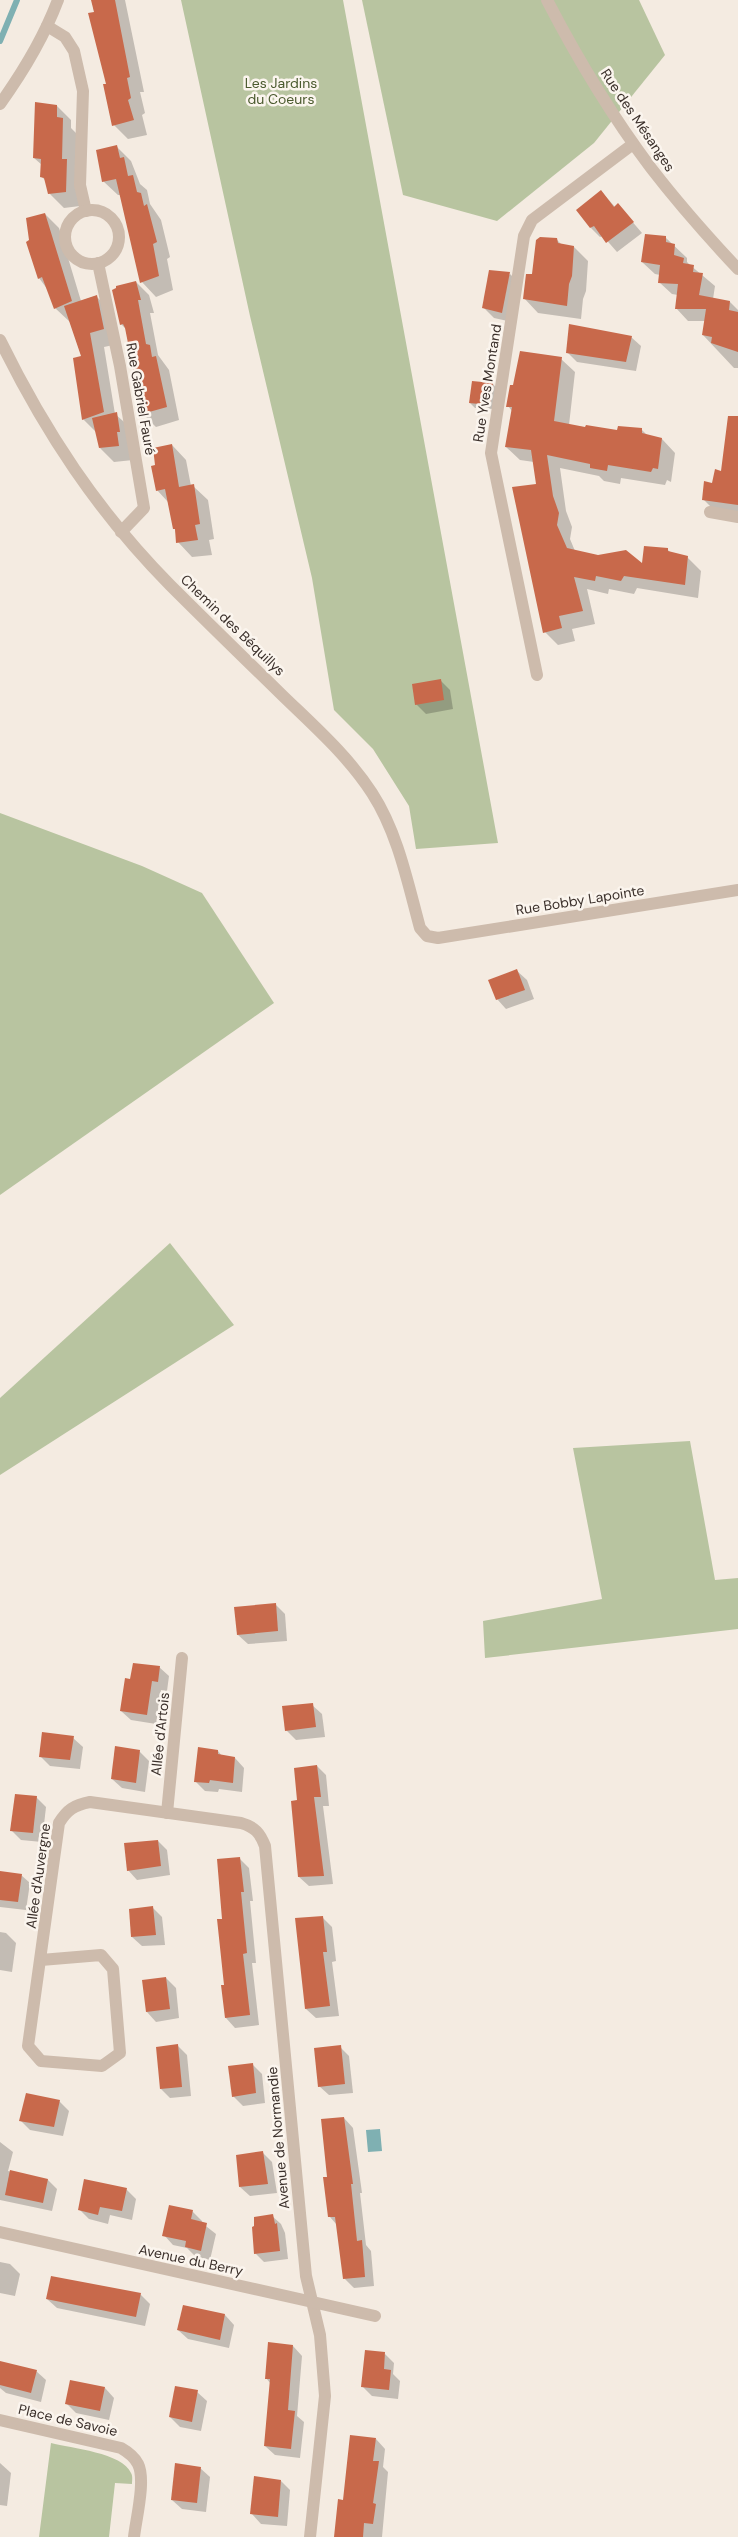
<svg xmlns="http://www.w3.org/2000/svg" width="738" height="2537" font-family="'DM Sans',sans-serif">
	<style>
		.green { fill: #b8c4a0 }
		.water { fill: #7fb0b2 }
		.shadow { fill: #0003 }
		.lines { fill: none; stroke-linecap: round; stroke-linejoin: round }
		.stream { stroke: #7fb0b2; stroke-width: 6 }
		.building { fill: #c8694b }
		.minor { stroke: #cdbbac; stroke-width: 12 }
		.labels { text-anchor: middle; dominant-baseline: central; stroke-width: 5; stroke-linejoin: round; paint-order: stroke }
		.park-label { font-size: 14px; fill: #4a5a2e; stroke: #fbf5ee }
		.street-label { font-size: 14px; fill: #3b302b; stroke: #fbf5ee }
	</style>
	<rect width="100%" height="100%" fill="#f4ebe1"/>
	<!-- green -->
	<g class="green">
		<polygon points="181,0 343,0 498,843 416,849 409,806 373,749 334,710 312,578 250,316"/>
		<polygon points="362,0 639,0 665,55 594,143 497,221 403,195"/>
		<polygon points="0,813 142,866 202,893 274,1003 0,1195"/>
		<polygon points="170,1243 234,1325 0,1475 0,1398"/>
		<polygon points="690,1441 715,1580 738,1578 738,1629 485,1658 483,1621 602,1599 573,1448"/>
		<path d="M51,2443C71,2448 123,2453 131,2473C133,2476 132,2481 132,2484L115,2483L109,2537H39Z"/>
	</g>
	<!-- water -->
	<polygon class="water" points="380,2129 382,2151 368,2152 366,2130"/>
	<!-- shadow -->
	<g class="shadow">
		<polygon points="92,0 125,0 144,92 140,92 145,113 142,115 147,135 128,139 114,125"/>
		<polygon points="57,106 71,120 71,128 76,133 80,206 64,208 50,194 46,181 42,177 42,165 34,158"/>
		<polygon points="116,146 131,161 140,184 147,190 150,204 161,220 170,257 167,259 173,290 156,297 142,282 121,195 118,195 103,181"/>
		<polygon points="601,191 615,207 618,205 642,233 617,252 603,236 600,237 591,228"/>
		<polygon points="45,214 59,228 81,301 96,296 111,311 118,344 104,347 115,414 131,428 133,460 114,462 100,448 97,433 83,419 82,357 70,322 55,308 51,294 39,278"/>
		<polygon points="666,238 687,258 687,262 690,265 715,286 713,299 730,302 738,310 738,368 734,368 703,335 705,321 688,321 676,308 678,295 672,294 659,282 660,275 655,274 642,262"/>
		<polygon points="557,240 562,245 574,247 588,261 586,291 583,299 581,319 538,313 524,298"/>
		<polygon points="510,274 519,283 512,322 494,318 484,308"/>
		<polygon points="136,282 149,295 154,313 150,313 158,355 169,370 179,420 156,427 143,414 126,329 121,324"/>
		<polygon points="631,337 641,346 636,371 577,362 567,352"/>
		<polygon points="561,359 575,372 569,425 618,432 641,429 648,436 662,439 675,453 671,482 667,480 665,485 621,478 620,484 604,481 599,476 560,468 566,511 572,527 570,539 575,551 643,565 667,549 671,553 687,557 701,571 698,598 637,588 634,594 609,589 608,594 587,589 595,624 572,629 575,641 558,645 545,632 538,486 534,462 520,460 506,447 512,411 508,406 514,386"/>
		<polygon points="473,382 493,384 497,389 494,409 475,408 470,403"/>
		<polygon points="172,445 186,460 191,486 193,486 208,500 214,539 209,540 212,555 192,557 178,542 168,502 157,490 157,466"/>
		<polygon points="738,447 738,515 717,513 704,500"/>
		<polygon points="440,680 450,690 453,709 426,714 416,704"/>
		<polygon points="517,971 527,980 534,999 506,1009 497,999"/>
		<polygon points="275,1604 285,1614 287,1641 248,1644 238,1635"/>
		<polygon points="159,1667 169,1676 167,1691 161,1690 156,1724 131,1720 121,1711 131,1680"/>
		<polygon points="312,1705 322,1714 325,1737 296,1740 286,1730"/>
		<polygon points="73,1738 83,1747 80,1769 50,1766 40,1756"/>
		<polygon points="139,1751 149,1761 145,1792 122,1788 112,1779"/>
		<polygon points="218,1751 222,1756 235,1758 244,1768 242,1792 219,1789 218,1792 205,1791 195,1781"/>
		<polygon points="317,1766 326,1775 329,1806 323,1806 333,1884 309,1886 299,1877 298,1801"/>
		<polygon points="36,1797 46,1807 42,1842 21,1840 11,1830"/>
		<polygon points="158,1841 167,1850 170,1875 137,1880 128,1870"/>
		<polygon points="240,1859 249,1868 253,1901 250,1901 256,1963 252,1963 259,2025 235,2028 226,2018 223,1920"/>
		<polygon points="0,1872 21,1875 30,1883 26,1910 0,1907"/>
		<polygon points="153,1908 162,1917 165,1945 142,1946 132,1937"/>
		<polygon points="322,1917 332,1927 336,1961 332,1962 339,2016 316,2018 306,2009"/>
		<polygon points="0,1932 6,1933 16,1943 12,1972 0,1970"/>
		<polygon points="166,1978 176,1988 179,2018 156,2022 147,2012 143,1981"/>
		<polygon points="178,2046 187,2055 191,2096 170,2098 161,2089"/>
		<polygon points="340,2047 349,2056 353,2093 329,2095 319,2086"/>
		<polygon points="253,2065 262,2074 265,2103 243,2106 233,2096"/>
		<polygon points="59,2101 69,2111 63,2136 30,2130 20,2120"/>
		<polygon points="344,2118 353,2128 362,2193 360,2193 366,2245 371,2251 374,2286 354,2288 344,2278 337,2225 330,2217 328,2178"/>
		<polygon points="0,2142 13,2152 8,2171 48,2180 57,2189 52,2211 0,2200"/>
		<polygon points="263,2153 272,2162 277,2193 250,2196 240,2187"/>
		<polygon points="126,2189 136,2199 132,2220 110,2215 108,2224 89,2219 79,2209"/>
		<polygon points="192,2211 202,2221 202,2223 216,2234 210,2260 196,2257 187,2248 173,2245 164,2235"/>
		<polygon points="272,2216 281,2224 285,2233 288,2259 264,2262 255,2253"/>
		<polygon points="0,2262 10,2264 20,2274 15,2296 0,2293"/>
		<polygon points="140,2294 150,2304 145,2326 57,2308 47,2299"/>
		<polygon points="225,2315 234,2325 229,2348 188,2339 178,2330"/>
		<polygon points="293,2346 302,2356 297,2416 304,2422 300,2458 275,2455 265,2446 271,2384 266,2378"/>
		<polygon points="385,2354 394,2363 393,2374 400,2381 398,2399 372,2396 363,2387"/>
		<polygon points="0,2364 36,2371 46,2380 41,2402 6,2393 0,2388"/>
		<polygon points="105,2388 114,2398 109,2420 76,2413 66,2403"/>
		<polygon points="197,2392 207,2401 201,2431 180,2427 170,2417"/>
		<polygon points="376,2439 385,2449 383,2467 388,2472 382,2537 335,2537 344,2501"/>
		<polygon points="0,2463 11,2473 7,2506 0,2505"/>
		<polygon points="200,2468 210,2477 206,2512 182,2509 172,2500"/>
		<polygon points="281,2481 290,2490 287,2526 261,2524 252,2514"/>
	</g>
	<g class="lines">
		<!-- stream -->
		<polyline class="stream" points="0,41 17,0"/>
	</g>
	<!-- building -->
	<g class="building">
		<polygon points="91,0 115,0 130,77 127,78 131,98 128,100 134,120 112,126 103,84 106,84 88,13 94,12"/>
		<polygon points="35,102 57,105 57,117 63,118 62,159 67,159 66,192 48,194 44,178 40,177 41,159 33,158"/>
		<polygon points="117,145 120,158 124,157 128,176 133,175 137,192 141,193 144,206 147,204 157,242 153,244 159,276 140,283 116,179 102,182 96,150"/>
		<polygon points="601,190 614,207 618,203 634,222 606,243 594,226 590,228 576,210"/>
		<polygon points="45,213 72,301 54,309 42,277 38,279 26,242 29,240 26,218"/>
		<polygon points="645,234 666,236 666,242 675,244 674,255 684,258 683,263 694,265 693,272 703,273 699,295 730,301 729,310 738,312 738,352 711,343 712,337 702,335 706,309 675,309 678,284 658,283 660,265 641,262"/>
		<polygon points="540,237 557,238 558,243 574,246 572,276 569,284 567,306 523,299 526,274 532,274 536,240"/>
		<polygon points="489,270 510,272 502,313 482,308"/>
		<polygon points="136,281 141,300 138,300 146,344 150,345 152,357 156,356 167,407 142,414 125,328 123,324 120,325 112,290 116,288 116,286"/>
		<polygon points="97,295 104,329 90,333 104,412 82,420 73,358 81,356 64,306"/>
		<polygon points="569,324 632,336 626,362 566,353"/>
		<polygon points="520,351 562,357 554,421 585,427 586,425 617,430 618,426 642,428 642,433 662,438 658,469 653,468 651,472 608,465 607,471 590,468 590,464 547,455 553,496 559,513 557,525 567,548 598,555 626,550 642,563 644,546 668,548 668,551 688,556 685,585 624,576 621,581 596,576 595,581 574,577 583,611 559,616 562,628 543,633 512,487 536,484 531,450 505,447 512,407 506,407 510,385 513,385"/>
		<polygon points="472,381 493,383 490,405 469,403"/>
		<polygon points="117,412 120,432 117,432 119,446 99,448 92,418"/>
		<polygon points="728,416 738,416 738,505 702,500 704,481 712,483 715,469 721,471"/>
		<polygon points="172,444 179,487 194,484 200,524 195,525 198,540 176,543 175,529 173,529 165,489 156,491 151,466 155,465 153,448"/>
		<polygon points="441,679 444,700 415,705 412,684"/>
		<polygon points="517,969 525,990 496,1000 488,980"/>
		<polygon points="276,1603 278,1631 237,1635 234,1607"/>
		<polygon points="133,1663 160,1666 158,1682 152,1681 147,1715 120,1711 125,1678 130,1679"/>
		<polygon points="313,1703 316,1727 285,1731 282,1706"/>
		<polygon points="42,1732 74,1736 70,1760 39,1757"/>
		<polygon points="115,1746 140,1750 136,1783 111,1779"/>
		<polygon points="198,1747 218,1750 218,1754 235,1757 233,1783 210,1780 209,1783 194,1782"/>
		<polygon points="317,1765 321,1797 314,1797 324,1876 298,1877 291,1801 297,1800 294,1768"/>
		<polygon points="15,1794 37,1796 33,1833 10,1831"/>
		<polygon points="158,1840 161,1866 127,1871 124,1843"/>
		<polygon points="240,1857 244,1892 241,1892 247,1953 243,1954 250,2015 225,2018 221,1985 224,1985 217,1919 222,1919 217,1859"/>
		<polygon points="0,1871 22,1874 18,1902 0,1900"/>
		<polygon points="153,1906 156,1935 131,1937 129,1909"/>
		<polygon points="323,1916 327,1952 323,1952 330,2006 305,2009 295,1918"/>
		<polygon points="166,1977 170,2009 146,2012 142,1980"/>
		<polygon points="178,2044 182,2087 160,2089 156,2047"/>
		<polygon points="341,2045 345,2084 318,2087 314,2048"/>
		<polygon points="253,2063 256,2093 232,2097 228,2066"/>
		<polygon points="26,2093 60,2100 54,2127 19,2121"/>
		<polygon points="344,2117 353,2184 351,2184 357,2241 362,2240 365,2277 343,2279 335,2217 328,2217 323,2177 327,2177 321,2119"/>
		<polygon points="263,2151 268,2184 239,2187 236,2155"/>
		<polygon points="10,2170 48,2179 43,2203 5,2195"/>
		<polygon points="84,2179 127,2188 122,2211 100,2207 98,2215 78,2210"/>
		<polygon points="169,2205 193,2210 191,2219 207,2223 201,2251 185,2247 186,2241 162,2236"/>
		<polygon points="273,2214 275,2224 277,2223 280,2251 254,2254 252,2227 254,2226 254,2217"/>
		<polygon points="51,2276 141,2293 136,2317 46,2299"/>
		<polygon points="183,2305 225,2314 220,2340 177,2330"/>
		<polygon points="268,2342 293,2345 288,2410 295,2411 291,2449 264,2446 270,2379 265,2379"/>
		<polygon points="365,2350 385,2352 384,2369 391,2370 389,2390 361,2387"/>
		<polygon points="0,2361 37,2370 31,2393 0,2385"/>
		<polygon points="70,2380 105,2387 100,2411 65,2404"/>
		<polygon points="175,2386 198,2390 192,2422 169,2417"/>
		<polygon points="350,2435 376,2438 373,2461 379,2461 373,2503 376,2504 373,2524 364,2523 363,2537 334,2537 338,2499 343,2500"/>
		<polygon points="175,2463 201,2467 197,2503 171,2500"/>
		<polygon points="254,2476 281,2480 278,2517 250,2514"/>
	</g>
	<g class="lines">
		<!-- minor -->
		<g class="minor">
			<path d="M547,0C577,58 612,116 651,168C678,203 708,237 738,269"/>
			<polyline points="47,26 65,37 74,51 83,91 80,185 86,211"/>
			<path d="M0,104C23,72 44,37 58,0"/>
			<circle cx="92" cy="237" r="27"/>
			<polyline points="98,263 120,366 144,508 121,532"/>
			<path d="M0,340C45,432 98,512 170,585C207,622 245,659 283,696C315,727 348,756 372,793C398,833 408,884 420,928L427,936L438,938L738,890"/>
			<polyline points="710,512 738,517"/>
			<polyline points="537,675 491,453 524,236 532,220 633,144"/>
			<polyline points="167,1813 182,1658"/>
			<path d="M41,1960L101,1955L113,1969L120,2053L102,2066L41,2061L28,2046L59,1823C67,1810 74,1805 90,1802L241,1823C255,1827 260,1833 265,1846L306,2276L320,2335L325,2396L310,2537"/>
			<polyline points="0,2232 375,2316"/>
			<path d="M0,2420L121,2448C128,2452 134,2456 138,2464C146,2480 136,2519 134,2537"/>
		</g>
	</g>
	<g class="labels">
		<!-- park labels -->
		<g class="park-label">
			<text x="281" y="83">Les Jardins<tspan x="281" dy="16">du Coeurs</tspan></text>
		</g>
		<!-- street labels -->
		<g class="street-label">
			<text transform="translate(638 120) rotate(56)">Rue des Mésanges</text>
			<text transform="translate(487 383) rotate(-81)">Rue Yves Montand</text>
			<text transform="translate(141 399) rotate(80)">Rue Gabriel Fauré</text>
			<text transform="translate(233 625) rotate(44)">Chemin des Béquillys</text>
			<text transform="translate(580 900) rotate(-9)">Rue Bobby Lapointe</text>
			<text transform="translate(160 1734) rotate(-84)">Allée d'Artois</text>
			<text transform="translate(38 1876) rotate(-82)">Allée d'Auvergne</text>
			<text transform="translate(278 2138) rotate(-95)">Avenue de Normandie</text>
			<text transform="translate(191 2260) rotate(12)">Avenue du Berry</text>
			<text transform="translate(68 2420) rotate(13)">Place de Savoie</text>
		</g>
	</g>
</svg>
